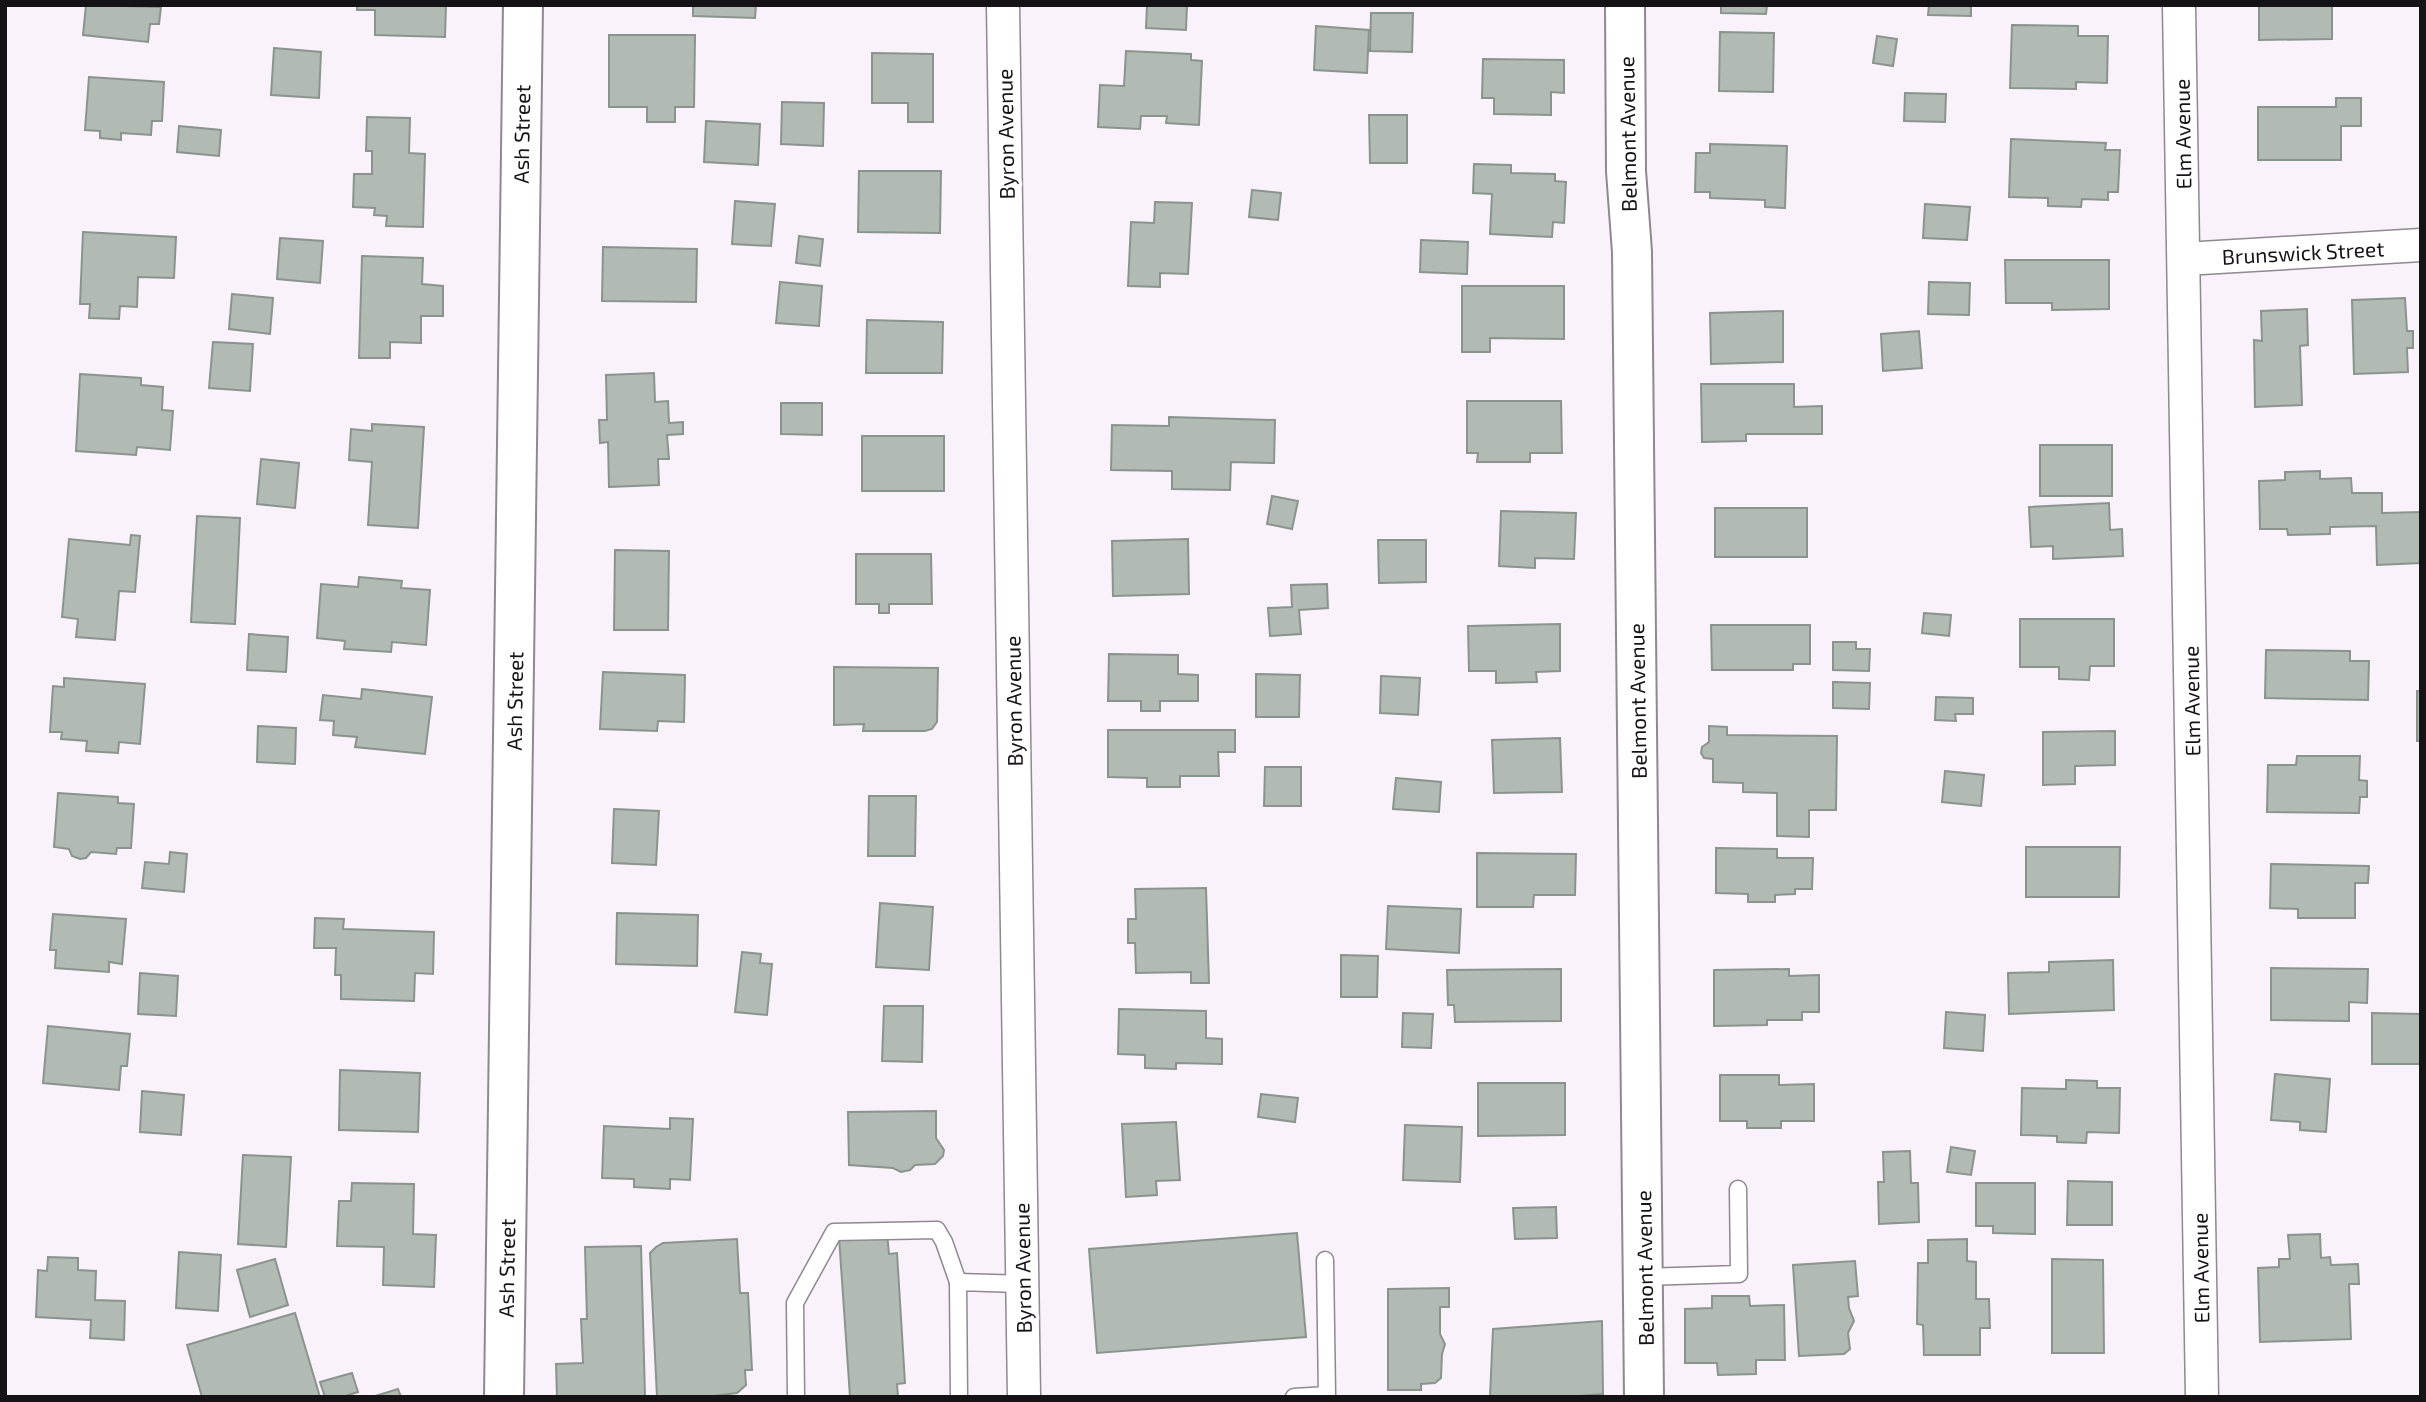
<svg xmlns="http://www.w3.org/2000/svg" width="2426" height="1402" font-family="'Exo 2',sans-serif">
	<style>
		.building { fill: #b1bbb4; stroke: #8a948d; stroke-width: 2 }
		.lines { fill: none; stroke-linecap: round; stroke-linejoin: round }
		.service-casing { stroke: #8f8890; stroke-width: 19 }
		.minor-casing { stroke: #8f8890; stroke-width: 35 }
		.tertiary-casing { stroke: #8f8890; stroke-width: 42 }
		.service { stroke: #fff; stroke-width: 16 }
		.minor { stroke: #fff; stroke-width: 32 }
		.tertiary { stroke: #fff; stroke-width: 38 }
		.labels { text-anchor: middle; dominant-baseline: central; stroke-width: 7; stroke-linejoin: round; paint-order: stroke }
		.street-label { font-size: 21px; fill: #161316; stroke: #fff }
	</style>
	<rect width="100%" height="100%" fill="#faf2fb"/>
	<!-- building -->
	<g class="building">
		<polygon points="86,5 161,7 159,24 150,24 148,42 83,35"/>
		<polygon points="357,5 446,5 445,37 375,35 375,10 357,10"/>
		<polygon points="693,5 756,5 755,18 693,16"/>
		<polygon points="1147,5 1187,5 1186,30 1146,28"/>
		<polygon points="1721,5 1767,5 1766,14 1721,13"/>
		<polygon points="1929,5 1971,5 1971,16 1928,15"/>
		<polygon points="2259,5 2332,5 2332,39 2259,40"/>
		<polygon points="1371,13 1413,13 1412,52 1370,51"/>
		<polygon points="2012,25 2078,26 2078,36 2108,36 2107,83 2076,82 2076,89 2010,88"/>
		<polygon points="1316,26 1369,30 1367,73 1314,70"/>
		<polygon points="1720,32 1774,33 1773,92 1719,91"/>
		<polygon points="609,35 695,35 694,107 675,107 675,122 647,122 647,107 609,107"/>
		<polygon points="1877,36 1897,39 1893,66 1873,63"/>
		<polygon points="274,48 321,52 319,98 271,95"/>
		<polygon points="1126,51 1191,54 1191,60 1202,61 1199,125 1166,123 1167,116 1141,116 1140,129 1098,127 1100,85 1124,86"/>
		<polygon points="872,53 933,54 933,122 908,122 908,103 872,103"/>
		<polygon points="1483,59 1564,60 1564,93 1551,92 1551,115 1494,114 1494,98 1482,98"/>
		<polygon points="89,77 164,82 162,121 152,121 151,135 121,133 121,140 100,138 100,131 85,130"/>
		<polygon points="1905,93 1946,94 1945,122 1904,121"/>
		<polygon points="2336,98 2361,98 2361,126 2341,126 2341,160 2258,160 2258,107 2336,107"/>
		<polygon points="782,102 824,103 823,146 781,144"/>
		<polygon points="1369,115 1407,115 1407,163 1370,163"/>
		<polygon points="367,117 410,118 409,153 425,154 423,227 386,226 387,216 374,215 375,208 353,207 354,174 372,174 372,151 366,151"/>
		<polygon points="706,121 760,124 758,165 704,162"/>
		<polygon points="179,126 221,130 219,156 177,152"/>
		<polygon points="2011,139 2106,143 2105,150 2120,150 2118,192 2108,192 2108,200 2082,199 2081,207 2048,206 2048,198 2009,197"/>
		<polygon points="1710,144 1787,146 1785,208 1765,207 1765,200 1710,198 1710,192 1695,192 1696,153 1710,153"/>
		<polygon points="1474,164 1511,165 1511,173 1555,174 1555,181 1566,182 1564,223 1553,222 1552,237 1490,234 1492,194 1473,193"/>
		<polygon points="859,171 941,171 940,233 858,232"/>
		<polygon points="1252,190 1281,193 1278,220 1249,217"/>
		<polygon points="735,201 775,204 771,246 732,244"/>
		<polygon points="1155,202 1192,203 1188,274 1160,273 1160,287 1128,286 1131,222 1154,223"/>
		<polygon points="1925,204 1970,207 1967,240 1923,238"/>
		<polygon points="83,232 176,237 174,278 138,277 137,307 120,306 119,319 89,318 90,304 80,304"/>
		<polygon points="799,236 823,239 820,266 796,263"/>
		<polygon points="280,238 323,241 320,283 277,279"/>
		<polygon points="1421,240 1468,242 1467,274 1420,272"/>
		<polygon points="603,247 697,249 696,302 602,301"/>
		<polygon points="362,256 423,258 422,284 443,286 443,316 421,316 421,343 390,342 390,358 359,358"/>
		<polygon points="2005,260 2109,260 2109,309 2052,310 2052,303 2006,303"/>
		<polygon points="780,282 822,286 819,326 776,323"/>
		<polygon points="1929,282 1970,283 1969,315 1928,314"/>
		<polygon points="1462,286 1564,286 1564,339 1490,338 1490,352 1462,352"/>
		<polygon points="232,294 273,298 270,334 229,329"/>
		<polygon points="2405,298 2407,331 2413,331 2413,348 2407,348 2408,372 2354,374 2352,300"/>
		<polygon points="2307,309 2308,345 2300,346 2302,405 2255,407 2254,340 2262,341 2261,311"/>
		<polygon points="1783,311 1783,362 1711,364 1710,313"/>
		<polygon points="867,320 943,322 942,373 866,373"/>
		<polygon points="1919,331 1922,368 1883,371 1881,334"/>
		<polygon points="213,342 253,344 250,391 209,388"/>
		<polygon points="654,373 655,402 668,401 669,423 683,422 683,434 667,435 669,459 658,459 659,485 609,487 608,442 600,443 599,420 607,420 606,375"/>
		<polygon points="80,374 141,378 141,385 163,387 162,410 173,411 170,450 137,447 136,455 76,451"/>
		<polygon points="1701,384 1794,384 1794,407 1822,406 1822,434 1746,434 1746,441 1702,442"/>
		<polygon points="1467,401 1561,401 1562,453 1530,453 1530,462 1477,462 1478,453 1467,453"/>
		<polygon points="781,403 822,403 822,435 781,434"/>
		<polygon points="1169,417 1275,420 1274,463 1231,462 1230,490 1172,489 1172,471 1111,470 1112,425 1169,426"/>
		<polygon points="372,424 424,427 418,528 368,525 372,462 349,460 351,429 372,431"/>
		<rect x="862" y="436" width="82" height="55"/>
		<rect x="2040" y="445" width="72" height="51"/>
		<polygon points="261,459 299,463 295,508 257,504"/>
		<polygon points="2320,471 2320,479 2351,478 2352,493 2382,493 2382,513 2421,512 2421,563 2377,565 2376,526 2330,527 2330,534 2288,535 2287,529 2260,529 2259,481 2285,480 2285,472"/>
		<polygon points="1272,496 1298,501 1292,529 1267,524"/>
		<polygon points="2109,503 2110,530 2122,529 2123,556 2053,559 2053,546 2031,547 2029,507"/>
		<rect x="1715" y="508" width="92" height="49"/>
		<polygon points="1501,511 1576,513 1574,559 1535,558 1535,568 1499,566"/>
		<polygon points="197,516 240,518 235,624 191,622"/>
		<polygon points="131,535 140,536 135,592 119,591 115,640 76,637 78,619 62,617 69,539 130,545"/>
		<polygon points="1188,539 1189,594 1113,596 1112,541"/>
		<polygon points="1378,540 1426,540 1426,582 1379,583"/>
		<polygon points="615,550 669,551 668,630 614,630"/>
		<polygon points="856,554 931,554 932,604 889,604 889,613 879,613 879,604 856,604"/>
		<polygon points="359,577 402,581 401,588 430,590 426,645 392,642 391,652 344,649 345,641 317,638 321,584 358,587"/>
		<polygon points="1327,584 1328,608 1299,610 1301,634 1270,636 1268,608 1292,607 1291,585"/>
		<polygon points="1924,613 1951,615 1949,636 1922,633"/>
		<polygon points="2020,619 2114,619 2114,666 2090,666 2089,680 2059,679 2059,667 2020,667"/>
		<polygon points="1560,624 1560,671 1536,672 1537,682 1496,683 1496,671 1469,671 1468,626"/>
		<polygon points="1711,625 1810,625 1810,664 1793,664 1793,670 1712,670"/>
		<polygon points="249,634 288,637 286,672 247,670"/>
		<polygon points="1833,642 1856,642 1856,649 1870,649 1869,671 1833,670"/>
		<polygon points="2266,650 2350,651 2350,661 2369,661 2368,700 2265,698"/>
		<polygon points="1109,654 1178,655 1178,674 1198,675 1198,701 1160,701 1160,711 1141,711 1141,701 1108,701"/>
		<polygon points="834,667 938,668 937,722 932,729 925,731 863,731 864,724 834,725"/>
		<polygon points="603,672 685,675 684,722 658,721 657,731 600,729"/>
		<polygon points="1256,674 1300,675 1299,717 1256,717"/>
		<polygon points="1381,676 1420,678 1418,715 1380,713"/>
		<polygon points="64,678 145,684 140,744 119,742 118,753 86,751 87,741 61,739 62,732 50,732 53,686 64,687"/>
		<polygon points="1833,682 1870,683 1869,709 1833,708"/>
		<polygon points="362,689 432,697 425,754 355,747 357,737 333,735 334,721 320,720 323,695 361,699"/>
		<rect x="2417" y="691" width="4" height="50"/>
		<polygon points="1936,697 1973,698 1973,714 1955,714 1956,721 1935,720"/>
		<polygon points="258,726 296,728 295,764 257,762"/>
		<polygon points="1709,726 1727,727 1727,735 1837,736 1836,810 1809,810 1809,837 1777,836 1777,793 1743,792 1743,783 1713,782 1713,759 1704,758 1701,753 1702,747 1709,742"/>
		<polygon points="1108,730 1235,730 1235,752 1218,752 1219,776 1180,776 1180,787 1147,787 1147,778 1108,777"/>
		<polygon points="2115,731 2115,765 2075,766 2075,784 2043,785 2043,732"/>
		<polygon points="1560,738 1562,792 1494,793 1492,740"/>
		<polygon points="2297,756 2360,756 2359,780 2367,781 2367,797 2360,797 2359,813 2267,812 2268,765 2296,765"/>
		<polygon points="1265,767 1301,767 1301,806 1264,806"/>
		<polygon points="1945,771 1984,775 1981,806 1942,802"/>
		<polygon points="1396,778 1441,782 1439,812 1393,809"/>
		<polygon points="58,793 118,797 118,803 134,804 131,848 117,848 116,854 91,852 86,858 80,859 72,856 69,849 54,847"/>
		<polygon points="869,796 916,796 915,856 868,856"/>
		<polygon points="614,809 659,811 656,865 612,863"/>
		<polygon points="2026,847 2120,847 2119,897 2026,897"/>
		<polygon points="1716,848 1777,849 1777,858 1813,858 1812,889 1795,889 1795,894 1775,895 1775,902 1748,902 1748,894 1716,893"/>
		<polygon points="170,852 187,854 184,892 142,888 145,862 169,864"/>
		<polygon points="1477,853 1576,854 1575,895 1534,895 1533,907 1477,907"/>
		<polygon points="2271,864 2369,866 2368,883 2355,883 2355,918 2298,918 2298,909 2270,908"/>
		<polygon points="1206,888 1209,983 1191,983 1191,972 1136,973 1135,943 1128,943 1128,919 1136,919 1135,889"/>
		<polygon points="880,903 933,907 929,970 876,967"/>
		<polygon points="1388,906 1461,909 1459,953 1386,949"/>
		<polygon points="617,913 698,915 697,966 616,964"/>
		<polygon points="53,914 126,919 122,964 109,962 109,972 55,968 56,950 50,950"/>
		<polygon points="315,918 344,919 343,929 434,932 433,974 415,973 414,1001 341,999 341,975 335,975 336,948 314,948"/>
		<polygon points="742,952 761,954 760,963 772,964 767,1015 735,1012"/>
		<polygon points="1341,955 1378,956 1377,997 1341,997"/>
		<polygon points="2113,960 2114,1010 2009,1014 2008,973 2049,972 2049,962"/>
		<polygon points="2271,968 2368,969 2367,1003 2349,1002 2349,1021 2271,1020"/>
		<polygon points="1561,969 1561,1021 1455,1022 1454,1005 1448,1005 1447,970"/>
		<polygon points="1789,969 1789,976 1819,975 1819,1012 1802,1012 1802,1020 1767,1020 1767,1025 1714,1026 1714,970"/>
		<polygon points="140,973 178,976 176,1016 138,1014"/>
		<polygon points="884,1006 923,1006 922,1062 882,1061"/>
		<polygon points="1119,1009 1206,1011 1206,1038 1222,1039 1222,1064 1176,1063 1176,1069 1145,1068 1145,1055 1118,1054"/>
		<polygon points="1946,1012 1985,1015 1983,1051 1944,1048"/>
		<polygon points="1403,1013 1433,1014 1431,1048 1402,1047"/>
		<polygon points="2372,1013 2421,1014 2421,1064 2372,1064"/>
		<polygon points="48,1026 130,1034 127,1066 121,1066 119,1090 43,1083"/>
		<polygon points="340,1070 420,1073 418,1132 339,1130"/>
		<polygon points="2275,1074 2330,1079 2326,1132 2300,1130 2300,1122 2271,1120"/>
		<polygon points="1720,1075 1779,1075 1779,1085 1814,1084 1814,1121 1781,1121 1781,1128 1747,1128 1747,1121 1720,1121"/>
		<polygon points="2066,1080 2097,1081 2097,1088 2120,1088 2119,1133 2087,1132 2086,1143 2057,1142 2057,1136 2021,1135 2022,1088 2066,1089"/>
		<polygon points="1478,1083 1565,1083 1565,1135 1478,1136"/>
		<polygon points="142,1091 184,1095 181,1135 140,1132"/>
		<polygon points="1261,1094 1298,1098 1295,1122 1258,1117"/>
		<polygon points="936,1111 936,1138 944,1150 943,1156 935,1164 915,1165 910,1170 901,1172 893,1168 849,1165 848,1112"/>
		<polygon points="670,1118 693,1119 690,1180 670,1179 670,1189 634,1187 634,1179 602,1178 604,1126 670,1129"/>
		<polygon points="1176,1122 1180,1180 1156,1181 1157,1195 1126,1197 1122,1124"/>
		<polygon points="1405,1125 1462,1127 1460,1182 1403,1180"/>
		<polygon points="1951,1147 1975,1151 1971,1175 1947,1172"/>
		<polygon points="1910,1151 1911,1183 1918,1183 1919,1222 1879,1224 1878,1182 1884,1182 1883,1152"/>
		<polygon points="243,1155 291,1157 286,1247 238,1244"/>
		<polygon points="2068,1181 2112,1182 2112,1225 2067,1225"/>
		<polygon points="352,1183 414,1184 413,1234 436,1235 434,1287 383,1285 384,1247 337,1246 339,1201 351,1201"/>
		<polygon points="1976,1183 2035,1183 2035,1234 1993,1233 1993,1226 1976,1226"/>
		<polygon points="1556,1207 1557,1238 1515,1239 1513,1208"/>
		<polygon points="887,1233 889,1254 897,1253 905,1383 897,1384 898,1397 850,1397 839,1237"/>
		<polygon points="1297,1233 1306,1337 1097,1353 1089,1249"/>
		<polygon points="2320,1234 2321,1258 2330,1257 2331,1265 2358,1264 2359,1284 2349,1284 2351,1339 2260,1342 2258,1268 2279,1267 2279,1259 2290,1259 2288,1235"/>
		<polygon points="737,1239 740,1293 748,1293 752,1370 745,1370 746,1385 737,1393 705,1397 657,1397 650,1253 656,1247 663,1243"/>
		<polygon points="1967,1239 1967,1261 1976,1262 1976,1299 1989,1299 1990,1328 1980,1328 1980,1355 1924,1355 1923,1325 1917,1324 1918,1263 1928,1263 1928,1240"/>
		<polygon points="641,1246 645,1397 557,1397 556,1364 583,1363 581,1319 587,1319 585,1247"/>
		<polygon points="179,1252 221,1255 218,1311 176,1308"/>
		<polygon points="48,1257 78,1258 78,1270 96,1271 95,1300 125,1301 124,1340 90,1338 91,1320 36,1317 38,1270 47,1271"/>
		<polygon points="275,1259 288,1305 250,1317 237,1270"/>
		<polygon points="2052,1259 2103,1260 2104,1353 2052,1353"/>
		<polygon points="1855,1261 1858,1296 1848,1297 1849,1308 1854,1321 1848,1333 1850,1349 1844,1354 1799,1356 1793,1265"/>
		<polygon points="1449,1288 1449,1307 1440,1307 1440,1334 1445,1344 1442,1354 1441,1378 1435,1383 1421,1384 1421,1390 1388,1390 1388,1289"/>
		<polygon points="1712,1296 1749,1296 1750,1306 1784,1305 1785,1360 1756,1360 1756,1374 1718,1375 1717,1363 1685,1363 1685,1309 1712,1308"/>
		<polygon points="295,1313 320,1397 202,1397 187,1345"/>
		<polygon points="1602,1321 1603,1394 1564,1397 1490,1397 1493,1329"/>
		<polygon points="352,1373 358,1392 342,1397 325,1397 320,1382"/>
		<polygon points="398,1389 401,1397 372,1397"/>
	</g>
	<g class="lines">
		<!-- service casing -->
		<g class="service-casing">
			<g id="service">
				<polyline points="1644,1277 1739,1274 1738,1189"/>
				<polyline points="796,1397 795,1303 834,1232 937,1230 944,1242 958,1282"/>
				<polyline points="959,1397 958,1282 1022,1284"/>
				<polyline points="1294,1397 1327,1395 1325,1260"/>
			</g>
		</g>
		<!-- minor casing -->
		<g class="minor-casing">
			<g id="minor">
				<polyline points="1003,5 1024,1397"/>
				<polyline points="2179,5 2202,1397"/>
				<polyline points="2184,259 2421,245"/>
			</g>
		</g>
		<!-- tertiary casing -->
		<g class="tertiary-casing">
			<g id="tertiary">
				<polyline points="1625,5 1626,171 1632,252 1644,1397"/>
				<polyline points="504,1397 523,5"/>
			</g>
		</g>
		<!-- service -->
		<use href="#service" class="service"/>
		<!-- minor -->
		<use href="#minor" class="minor"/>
		<!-- tertiary -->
		<use href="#tertiary" class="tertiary"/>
	</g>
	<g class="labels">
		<!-- street labels -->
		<g class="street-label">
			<text transform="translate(521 134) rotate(-89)">Ash Street</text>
			<text transform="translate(1005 134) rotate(-91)">Byron Avenue</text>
			<text transform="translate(1627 134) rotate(-91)">Belmont Avenue</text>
			<text transform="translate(2182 134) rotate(-91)">Elm Avenue</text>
			<text transform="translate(2303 252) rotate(-3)">Brunswick Street</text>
			<text transform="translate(514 701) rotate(-89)">Ash Street</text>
			<text transform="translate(1013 701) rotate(-91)">Byron Avenue</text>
			<text transform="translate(1637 701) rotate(-91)">Belmont Avenue</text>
			<text transform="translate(2191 701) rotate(-91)">Elm Avenue</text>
			<text transform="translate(506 1268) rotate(-89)">Ash Street</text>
			<text transform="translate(1022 1268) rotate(-91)">Byron Avenue</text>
			<text transform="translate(1644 1268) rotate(-91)">Belmont Avenue</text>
			<text transform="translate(2200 1268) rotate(-91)">Elm Avenue</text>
		</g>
	</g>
	<!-- border -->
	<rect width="2426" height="1402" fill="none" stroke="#161316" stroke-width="14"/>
</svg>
